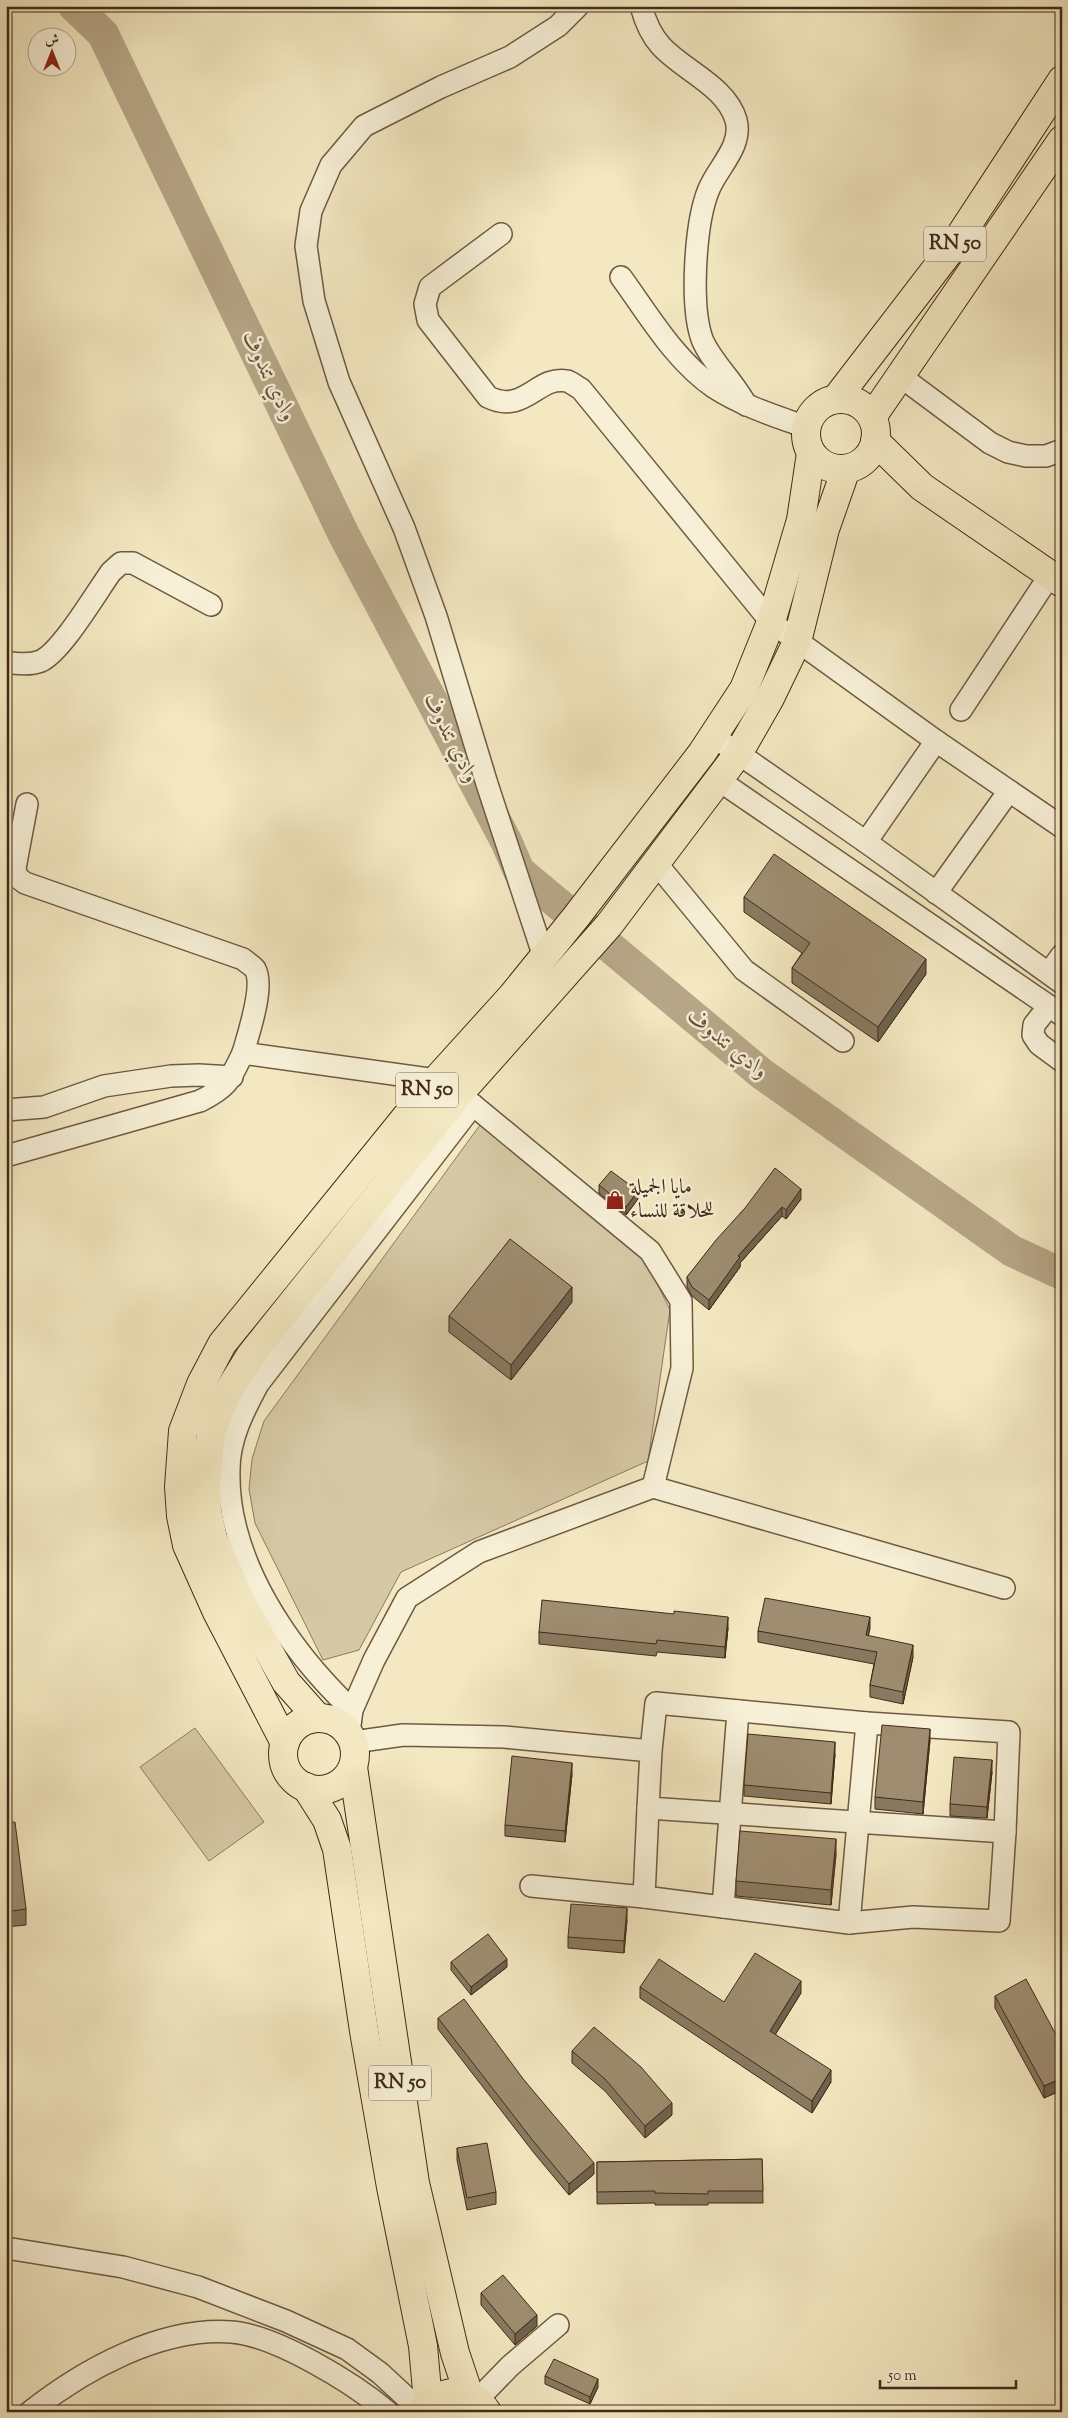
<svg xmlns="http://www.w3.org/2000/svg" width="1068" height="2418" font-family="'Sorts Mill Goudy',Amiri,serif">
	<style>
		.green { fill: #d5c8a4; stroke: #8c795e }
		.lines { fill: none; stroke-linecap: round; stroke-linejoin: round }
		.river { stroke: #b7a788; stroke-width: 32 }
		.minor-casing { stroke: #6e5a42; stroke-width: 24 }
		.major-casing { stroke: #422a18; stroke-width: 30 }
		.minor { stroke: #f7f0d7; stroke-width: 21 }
		.major { stroke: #f3e8c1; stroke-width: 28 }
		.wall { fill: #887960; stroke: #422a18 }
		.shaded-wall { fill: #6f634e; stroke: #422a18 }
		.building { fill: #9e8d70; stroke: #422a18 }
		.labels { text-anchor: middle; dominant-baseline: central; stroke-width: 5; stroke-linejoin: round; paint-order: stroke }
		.shield { fill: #f7f0d7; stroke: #786551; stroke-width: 1 }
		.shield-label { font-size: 20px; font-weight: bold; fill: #422a18 }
		.poi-label { font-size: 21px; fill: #422a18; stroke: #f7f0d7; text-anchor: start }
		.water-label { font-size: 22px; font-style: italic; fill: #65503a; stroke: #f7f0d7 }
	</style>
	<rect width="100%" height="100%" fill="#f3e8c1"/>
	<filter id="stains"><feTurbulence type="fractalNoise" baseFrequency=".004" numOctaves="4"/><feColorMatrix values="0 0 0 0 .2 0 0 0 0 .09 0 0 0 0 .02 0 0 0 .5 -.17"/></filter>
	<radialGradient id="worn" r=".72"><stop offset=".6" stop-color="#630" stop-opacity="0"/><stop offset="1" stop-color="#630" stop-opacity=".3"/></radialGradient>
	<!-- green -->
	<g class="green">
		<polygon points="480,1125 645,1259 670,1310 648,1461 401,1572 359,1650 323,1660 255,1523 249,1489 252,1459 264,1421"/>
		<polygon points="195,1728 264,1822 209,1861 140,1767"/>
	</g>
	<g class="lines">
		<!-- river -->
		<polyline class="river" points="74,6 103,34 344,535 506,841 519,871 762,1074 1012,1251 1062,1274"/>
		<!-- minor casing -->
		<g class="minor-casing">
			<g id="minor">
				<path d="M641,6C645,21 651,35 661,46C684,71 726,86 736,120C743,146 718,167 709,189C695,222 690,305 702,339C710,360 735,383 746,405"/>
				<path d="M501,234L430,287L425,304L428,320L488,397C525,415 537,375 567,381C571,382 577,387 581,389L771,622L936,741L1062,827"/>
				<path d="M621,277C648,314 675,361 715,388C743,406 775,416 806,427"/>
				<polyline points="900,376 990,443 1008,452 1026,456 1046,456 1062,450"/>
				<path d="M6,662C17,664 31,665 41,661C62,651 96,593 111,572L121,563H133L211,605"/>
				<polyline points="961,710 1050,575"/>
				<polyline points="713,736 866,842 1062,983"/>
				<polyline points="720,781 1062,1015"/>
				<path d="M27,804L15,868L17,877L25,883L243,959C246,962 253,966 255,969C265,986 248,1035 243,1053"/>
				<polyline points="866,842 936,741"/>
				<polyline points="656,863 744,970 843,1041"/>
				<polyline points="936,893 1009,791"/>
				<polyline points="544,957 487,784 436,616 404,528 339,382 314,301 306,246 311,211 331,165 364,126 441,87 510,57 558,26 578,6"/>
				<polyline points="1049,973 1062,955"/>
				<polyline points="1049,1006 1034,1025 1033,1035 1039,1044 1062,1061"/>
				<polyline points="6,1110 44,1107 104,1086 171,1076 199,1075 232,1077"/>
				<path d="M6,1156L200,1101C228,1087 230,1080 243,1053L436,1080L473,1105L650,1251L681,1301L682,1368L653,1487L479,1552L407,1598L374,1660L352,1710L349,1733"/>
				<polyline points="653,1487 1004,1588"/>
				<path d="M352,1710C289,1650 226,1560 229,1469C229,1439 244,1410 258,1384L473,1105"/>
				<polyline points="354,1742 403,1735 504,1737 651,1751 656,1703 867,1723 1009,1732 1005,1832 648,1808 651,1751"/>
				<polyline points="531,1886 644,1897 648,1808"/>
				<polyline points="644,1897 849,1923 867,1723"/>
				<polyline points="723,1907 738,1711"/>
				<polyline points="849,1923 913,1917 999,1921 1005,1832"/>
				<polyline points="6,2248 123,2267 198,2287 286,2321 347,2349 380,2373 421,2411"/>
				<polyline points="477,2400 510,2366 558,2325"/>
				<path d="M30,2412C83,2370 160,2327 231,2332C276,2335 353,2383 388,2412"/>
			</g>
		</g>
		<!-- major casing -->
		<g class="major-casing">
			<g id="major">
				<polyline points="836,399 952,248 1062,80"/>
				<circle cx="841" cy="434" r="35"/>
				<polyline points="872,417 1062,140"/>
				<polyline points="875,441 922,487 1062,583"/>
				<polyline points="318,1718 286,1682 242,1604 213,1539 207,1511 206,1483 211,1432 226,1395 250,1356 459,1094 609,925 738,754 770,698 797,642 825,529 846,469"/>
				<circle cx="319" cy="1754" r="36"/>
				<polyline points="285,1743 217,1612 187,1545 181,1516 179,1487 183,1431 201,1384 222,1344 436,1080 512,996 576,917 702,753 744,689 771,622 801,520 811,453"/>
				<polyline points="353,1767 415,2183 455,2353 469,2395"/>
				<polyline points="306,1787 327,1820 337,1849 364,2031 391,2187 423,2346 428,2402"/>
				<path d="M421,2412C438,2388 471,2385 487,2412"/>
			</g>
		</g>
		<!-- minor -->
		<use href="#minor" class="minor"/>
		<!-- major -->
		<use href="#major" class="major"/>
	</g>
	<!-- wall -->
	<g class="wall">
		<polygon points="744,897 926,974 878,1042 792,983 792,968 802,953 744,912"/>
		<polygon points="599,1185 638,1199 626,1215 599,1193"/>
		<polygon points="801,1199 786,1219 782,1216 740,1263 740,1267 709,1310 692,1296 687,1287 687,1277 745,1208"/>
		<polygon points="572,1302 511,1380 449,1332 449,1316"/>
		<polygon points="728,1628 725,1658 657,1652 656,1656 539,1644 539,1632"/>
		<polygon points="870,1628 868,1636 913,1657 903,1704 870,1697 870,1685 874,1664 758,1642 758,1631"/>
		<polygon points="930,1740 923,1814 875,1809 875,1797"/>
		<polygon points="835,1754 831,1804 744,1796 744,1785"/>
		<polygon points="992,1772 987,1818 950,1816 950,1804"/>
		<polygon points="572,1774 565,1842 505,1836 505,1825"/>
		<polygon points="6,1823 26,1909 26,1925 6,1927"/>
		<polygon points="836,1854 831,1905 736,1896 736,1881"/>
		<polygon points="627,1920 624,1953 568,1948 568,1937"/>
		<polygon points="451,1962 507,1967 471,1995 451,1970"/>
		<polygon points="640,1987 724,2002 801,1993 775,2035 831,2082 812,2113 640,1998"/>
		<polygon points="995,1996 1062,2046 1062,2090 1044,2098 995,2008"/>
		<polygon points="438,2018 524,2080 594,2174 569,2195 534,2153 438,2029"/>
		<polygon points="572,2051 672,2115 645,2138 605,2091 572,2063"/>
		<polygon points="457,2148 496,2192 496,2204 467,2210 457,2160"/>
		<polygon points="762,2159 763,2203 708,2203 708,2205 655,2205 655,2203 597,2204 597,2162"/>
		<polygon points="481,2293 537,2326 515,2345 481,2305"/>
		<polygon points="545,2376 598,2387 590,2404 545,2384"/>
	</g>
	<!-- shaded-wall -->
	<g class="shaded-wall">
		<polygon points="926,959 926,974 878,1042 878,1027"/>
		<polygon points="801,1189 801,1199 786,1219 786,1210"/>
		<polygon points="638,1191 638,1199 626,1215 626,1207"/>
		<polygon points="782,1207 782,1216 740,1263 740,1267 709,1310 709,1300 738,1256"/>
		<polygon points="572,1287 572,1302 511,1380 511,1365"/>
		<polygon points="728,1617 728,1628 725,1658 725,1647"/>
		<polygon points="870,1617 870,1628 866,1647 866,1635"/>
		<polygon points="913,1645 913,1657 903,1704 903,1692"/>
		<polygon points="930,1729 930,1740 923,1814 923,1802"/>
		<polygon points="835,1742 835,1754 831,1804 831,1793"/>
		<polygon points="992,1760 992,1772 987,1818 987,1807"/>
		<polygon points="572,1763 572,1774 565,1842 565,1831"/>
		<polygon points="836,1839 836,1854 831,1905 831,1890"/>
		<polygon points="627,1908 627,1920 624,1953 624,1941"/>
		<polygon points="507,1959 507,1967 471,1995 471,1987"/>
		<polygon points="801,1981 801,1993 770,2043 770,2031"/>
		<polygon points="831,2070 831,2082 812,2113 812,2101"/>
		<polygon points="1062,2078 1062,2090 1044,2098 1044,2086"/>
		<polygon points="672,2103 672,2115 645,2138 645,2126"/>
		<polygon points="594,2163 594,2174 569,2195 569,2184"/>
		<polygon points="537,2315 537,2326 515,2345 515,2334"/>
		<polygon points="598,2379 598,2387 590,2404 590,2397"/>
	</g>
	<!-- building -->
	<g class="building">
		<polygon points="774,854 926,959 878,1027 792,968 810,943 744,897"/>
		<polygon points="775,1168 801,1189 786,1210 782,1207 738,1256 740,1257 709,1300 692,1287 687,1277 716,1240 745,1208"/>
		<polygon points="611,1171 638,1191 626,1207 599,1185"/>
		<polygon points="510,1239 572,1287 511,1365 449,1316"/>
		<polygon points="765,1598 870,1617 866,1635 913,1645 903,1692 870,1685 877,1652 758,1631"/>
		<polygon points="542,1600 674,1614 674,1611 728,1617 725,1647 657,1640 656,1644 539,1632"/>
		<polygon points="882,1725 930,1729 923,1802 875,1797"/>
		<polygon points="748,1734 835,1742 831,1793 744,1785"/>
		<polygon points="512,1756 572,1763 565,1831 505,1825"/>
		<polygon points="954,1757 992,1760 987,1807 950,1804"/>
		<polygon points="15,1822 26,1909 6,1912 6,1823"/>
		<polygon points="740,1831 836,1839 831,1890 736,1881"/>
		<polygon points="571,1904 627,1908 624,1941 568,1937"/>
		<polygon points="488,1934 507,1959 471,1987 451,1962"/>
		<polygon points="755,1953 801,1981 770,2031 831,2070 812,2101 640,1987 659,1959 724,2002"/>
		<polygon points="1026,1979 1062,2046 1062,2078 1044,2086 995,1996"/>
		<polygon points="464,1999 524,2080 594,2163 569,2184 534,2142 438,2018"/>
		<polygon points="594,2027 641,2067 672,2103 645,2126 605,2079 572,2051"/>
		<polygon points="487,2143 496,2192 467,2198 457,2148"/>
		<polygon points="762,2159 763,2191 708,2191 708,2194 655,2193 655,2191 597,2192 597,2162"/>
		<polygon points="503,2275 537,2315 515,2334 481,2293"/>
		<polygon points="554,2359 598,2379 590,2397 545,2376"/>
	</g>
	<!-- icons -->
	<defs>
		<g id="shop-bare" transform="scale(1.5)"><path d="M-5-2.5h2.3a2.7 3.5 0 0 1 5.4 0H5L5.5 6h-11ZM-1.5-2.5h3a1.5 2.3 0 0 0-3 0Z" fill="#8f2418" stroke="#f7f0d7" stroke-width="2.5" paint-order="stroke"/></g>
	</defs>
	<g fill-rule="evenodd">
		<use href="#shop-bare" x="615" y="1200"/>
	</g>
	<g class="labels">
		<!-- shield labels -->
		<g class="shield">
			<rect x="924" y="226.5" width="62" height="35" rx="4"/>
			<rect x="396" y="1072.5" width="62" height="35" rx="4"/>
			<rect x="369" y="2065.5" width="62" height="35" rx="4"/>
		</g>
		<g class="shield-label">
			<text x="955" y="244">RN 50</text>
			<text x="427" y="1090">RN 50</text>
			<text x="400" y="2083">RN 50</text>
		</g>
		<!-- poi labels -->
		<g class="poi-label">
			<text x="630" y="1188">مايا الجميلة<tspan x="630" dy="24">للحلاقة للنساء</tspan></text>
		</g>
		<!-- water labels -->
		<g class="water-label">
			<text transform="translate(268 377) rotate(64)">وادي تندوف</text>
			<text transform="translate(450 739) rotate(63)">وادي تندوف</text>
			<text transform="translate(727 1045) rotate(39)">وادي تندوف</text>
		</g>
	</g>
	<!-- margin -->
	<rect width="1068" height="2418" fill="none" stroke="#f3e8c1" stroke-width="25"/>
	<rect x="8" y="8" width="1053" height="2403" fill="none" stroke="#422a18" stroke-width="2.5"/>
	<rect x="12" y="12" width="1043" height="2393" fill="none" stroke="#422a18"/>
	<!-- north arrow -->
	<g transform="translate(52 52)"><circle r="24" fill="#f7f0d7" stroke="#afa18b"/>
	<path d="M0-4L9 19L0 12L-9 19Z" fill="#8f2418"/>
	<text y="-8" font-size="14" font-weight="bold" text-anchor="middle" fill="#422a18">ش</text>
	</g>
	<!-- scale -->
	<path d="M880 2380v8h136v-8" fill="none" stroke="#422a18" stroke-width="2.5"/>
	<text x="888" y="2380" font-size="15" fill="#422a18" stroke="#f7f0d7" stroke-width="4" paint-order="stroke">50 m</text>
	<rect width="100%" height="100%" filter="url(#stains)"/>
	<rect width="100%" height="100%" fill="url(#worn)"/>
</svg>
